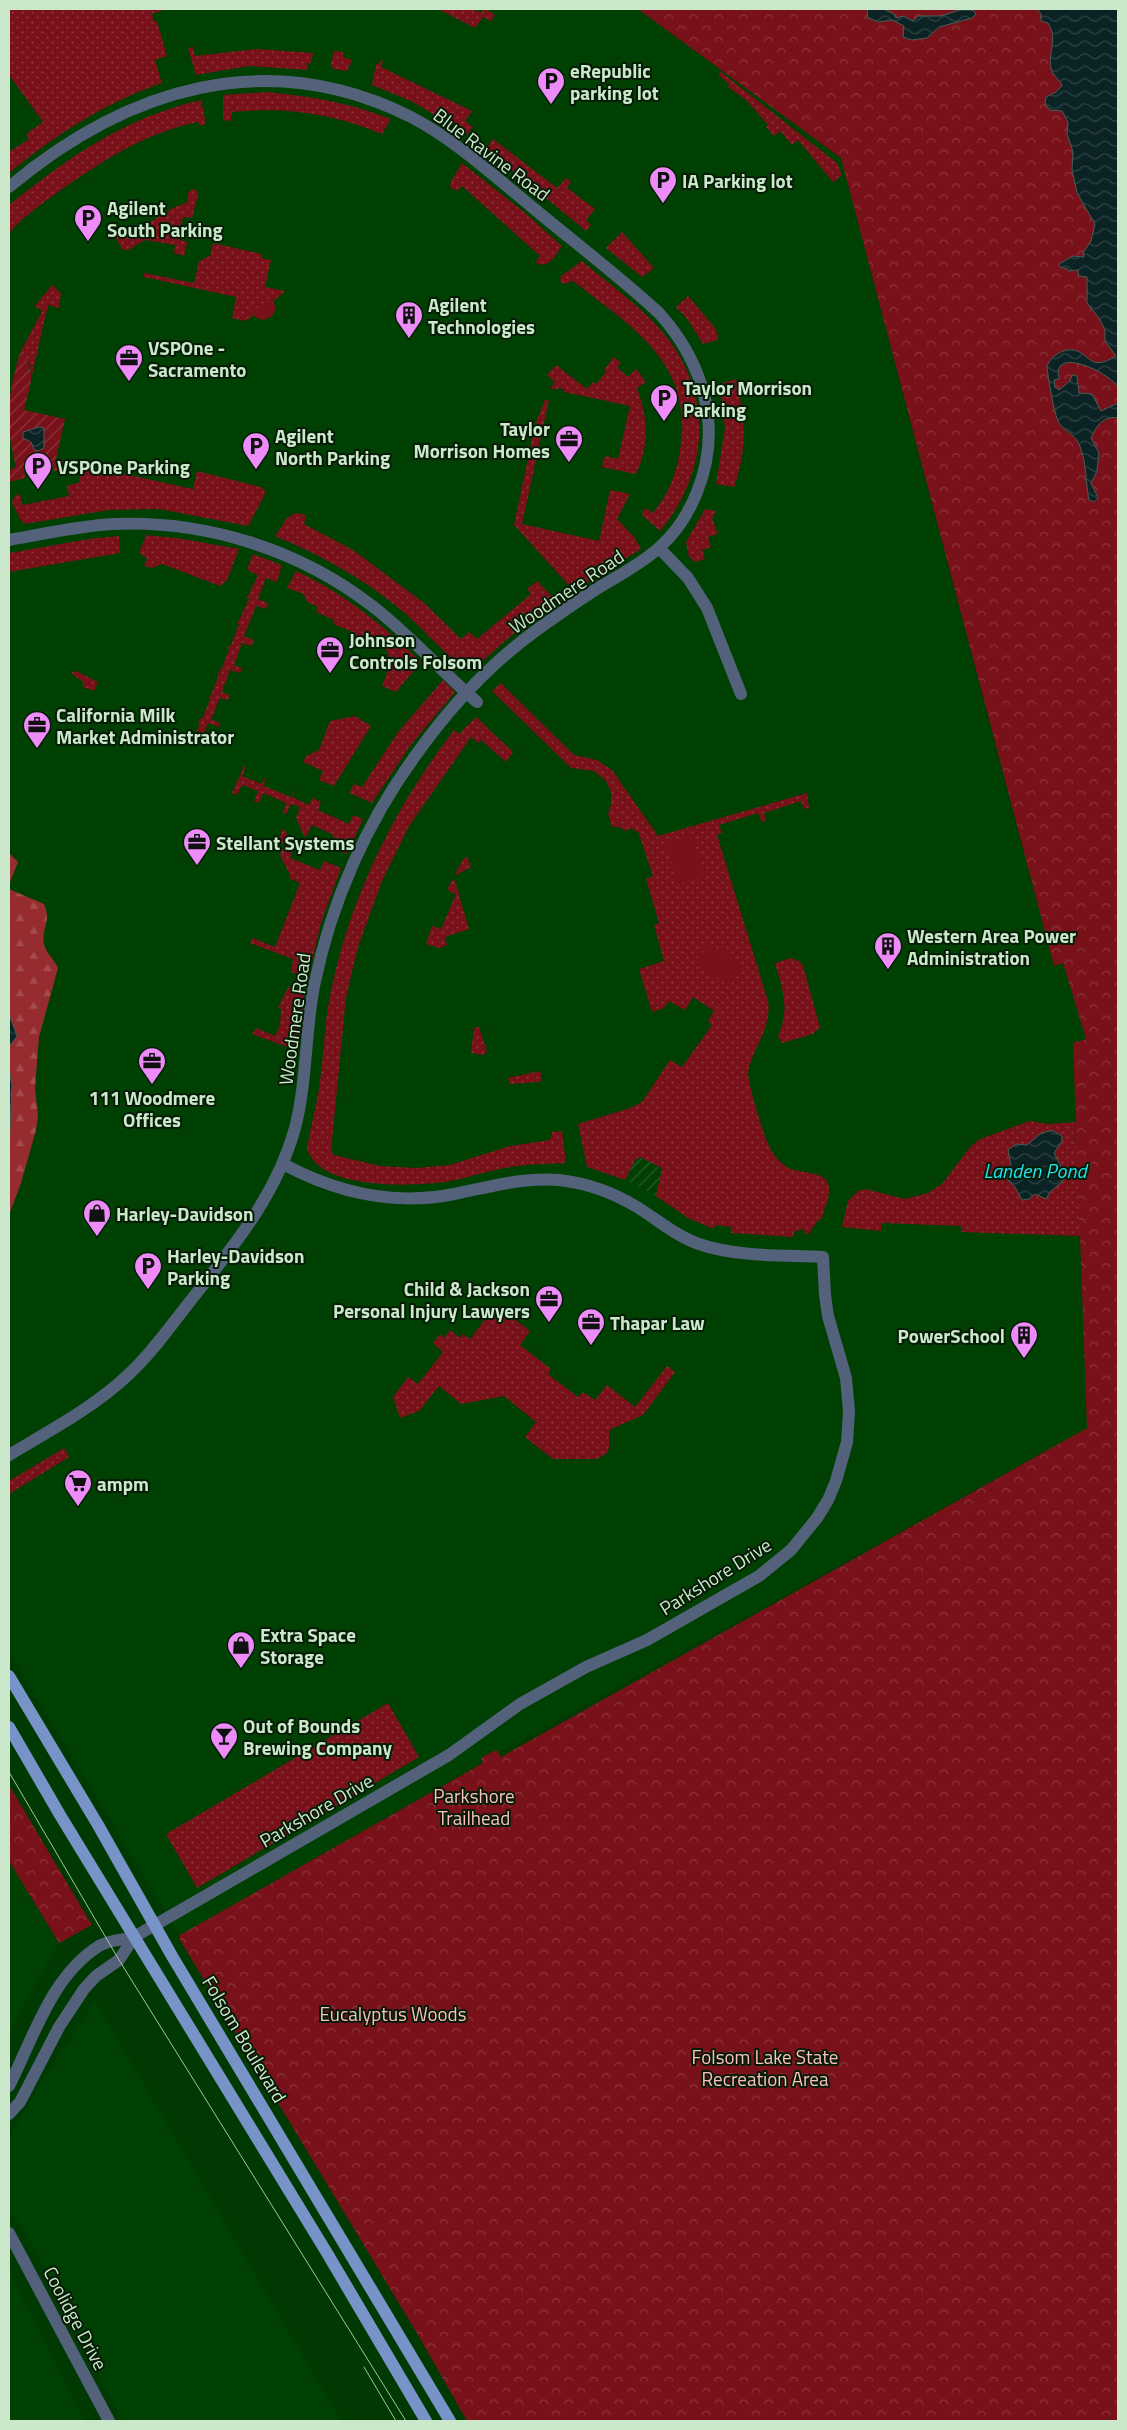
<svg xmlns="http://www.w3.org/2000/svg" width="1127" height="2430" font-family="'Titillium Web',sans-serif">
	<style>
		.built { fill: #004002 }
		.industrial { fill: url(#industrial-furrows) }
		.grass { fill: url(#grass-dots) }
		.forest { fill: url(#forest-firs) }
		.park { fill: url(#park-crowns) }
		.garden { fill: url(#garden-furrows) }
		.pitch { fill: #79111a }
		.water { fill: url(#water-waves); stroke: #465e56 }
		.lines { fill: none; stroke-linecap: round; stroke-linejoin: round }
		.minor { stroke: #54617b; stroke-width: 12 }
		.tertiary { stroke: #54617b; stroke-width: 12 }
		.primary { stroke: #7893c7; stroke-width: 12 }
		.tram { stroke: #a4c5a2; stroke-width: 1 }
		.labels { text-anchor: middle; dominant-baseline: central; stroke-width: 4; stroke-linejoin: round; paint-order: stroke }
		.poi-label { font-size: 19px; font-weight: bold; fill: #cce8ca; stroke: #061b06; text-anchor: start }
		.street-label { font-size: 19px; fill: #cce8ca; stroke: #061b06 }
		.park-label { font-size: 19px; fill: #fcc1bd; stroke: #061b06 }
		.water-label { font-size: 20px; font-style: italic; fill: #20e1ef; stroke: #061b06 }
	</style>
	<defs>
		<pattern id="industrial-furrows" width="10" height="10" patternUnits="userSpaceOnUse" patternTransform="scale(1.25)"><rect width="10" height="10" fill="#004002"/><path d="M-1 1l2-2M0 10L10 0M9 11l2-2" fill="none" stroke="#245c26"/></pattern>
		<pattern id="grass-dots" width="8" height="8" patternUnits="userSpaceOnUse" patternTransform="scale(1.25)"><rect width="8" height="8" fill="#79111a"/><path d="M2 2h.1M6 6h.1" fill="none" stroke="#8b343a" stroke-width="1.8" stroke-linecap="round"/></pattern>
		<pattern id="forest-firs" width="22" height="20" patternUnits="userSpaceOnUse" patternTransform="scale(1.25)"><rect width="22" height="20" fill="#962c2f"/><path d="M5 1l3.5 6h-7zM16 11l3.5 6h-7z" fill="#a44b4c"/></pattern>
		<pattern id="park-crowns" width="20" height="18" patternUnits="userSpaceOnUse" patternTransform="scale(1.25)"><rect width="20" height="18" fill="#79111a"/><path d="M2 6a3 3 0 1 1 6 0M12 15a3 3 0 1 1 6 0" fill="none" stroke="#8b343a"/></pattern>
		<pattern id="garden-furrows" width="10" height="10" patternUnits="userSpaceOnUse" patternTransform="scale(1.25)"><rect width="10" height="10" fill="#79111a"/><path d="M-1 1l2-2M0 10L10 0M9 11l2-2" fill="none" stroke="#8b343a"/></pattern>
		<pattern id="water-waves" width="16" height="10" patternUnits="userSpaceOnUse" patternTransform="scale(1.25)"><rect width="16" height="10" fill="#0c2325"/><path d="M0 5q4-4 8 0t8 0" fill="none" stroke="#2e4343"/></pattern>
	</defs>
	<rect width="100%" height="100%" fill="#013903"/>
	<!-- built -->
	<g class="built">
		<polygon points="9,9 639,9 841,158 1018,835 1096,1050 1081,1236 1088,1428 509,1747 180,1936 9,1651"/>
		<polygon points="9,1861 59,1943 9,2032"/>
		<polygon points="95,2001 341,2421 122,2421 40,2260 19,2223 9,2211 9,2138 42,2081"/>
		<polygon points="9,2272 85,2421 9,2421"/>
	</g>
	<!-- industrial -->
	<polygon class="industrial" points="640,1157 662,1168 656,1196 625,1180 635,1160"/>
	<!-- grass -->
	<g class="grass">
		<path d="M9,9H166L152,14L154,22L157,21L167,56L155,60L162,83C104,103 56,135 9,173V152L29,139L26,134L43,122L9,75Z"/>
		<polygon points="438,9 474,9 480,13 485,9 495,15 491,21 483,17 475,28"/>
		<polygon points="193,47 195,56 257,49 313,53 311,63 307,63 307,70 249,66 196,75 188,48"/>
		<polygon points="334,51 343,52 343,57 352,60 347,71 333,69 331,63"/>
		<polygon points="383,59 381,67 472,111 465,121 473,127 467,134 411,101 372,85 376,65"/>
		<polygon points="721,72 837,163 842,175 833,182 798,140 792,145 780,131 774,136 766,127 768,125 746,100 728,87 729,84 718,75"/>
		<path d="M267,92C310,96 350,103 391,119L382,134C330,113 288,107 232,112L231,121L223,120V95Z"/>
		<path d="M201,100L206,124L200,126L198,122C148,132 109,157 68,185C47,200 26,214 9,233V205C70,156 124,118 201,100Z"/>
		<polygon points="493,139 557,188 566,178 571,182 567,188 595,209 586,220 591,225 586,231 486,149"/>
		<path d="M462,163L524,212L562,246C556,254 550,268 538,264L536,261L540,256L462,186L457,191L450,187L451,181Z"/>
		<polygon points="192,189 196,190 198,195 192,218 183,217 178,239 187,242 184,256 174,253 175,245 145,240 128,250 123,250 114,235 126,227 132,233 173,208 188,202 188,193"/>
		<polygon points="622,232 654,268 642,277 606,248"/>
		<polygon points="213,243 262,254 261,258 271,260 265,287 285,291 274,301 273,299 251,313 253,316 245,321 232,318 236,297 144,277 144,273 194,283 199,261 210,256"/>
		<path d="M582,261C610,285 642,307 665,335C714,396 709,472 660,531L642,515L645,508L653,513C670,492 678,470 681,443C692,361 629,325 573,281L564,284L560,281L561,276Z"/>
		<polygon points="52,285 61,293 59,308 48,305 32,375 30,365 20,353 42,311 35,306"/>
		<polygon points="688,296 716,329 718,340 703,344 688,320 676,307"/>
		<path d="M614,357L621,363L617,367L628,377L636,369L646,382L637,388C648,419 650,444 636,474L602,467L605,456L618,459L630,406L564,392V389L558,388L557,390L550,388L555,382L547,375L556,365L587,389L593,382L596,384L606,372L604,370Z"/>
		<path d="M736,379C745,420 748,447 734,487L716,484L725,428L719,384Z"/>
		<polygon points="545,400 549,400 522,524 599,541 610,490 630,494 617,519 635,538 641,549 574,591 514,525 535,425"/>
		<polygon points="56,459 193,489 197,471 261,487 266,492 248,526 159,509 109,510 25,524 20,519 12,502 15,496 20,494 22,505 69,496 67,486 80,482 77,468 60,471"/>
		<polygon points="705,509 716,511 712,519 718,534 708,537 711,547 702,550 705,559 695,562 689,557 686,542"/>
		<path d="M296,513L306,515L304,524L353,550L424,603L461,639L469,632L477,639L531,594L527,589L537,581L556,601L520,628L478,665L467,667L460,665C439,649 422,627 401,610C363,578 320,555 275,536L287,518Z"/>
		<polygon points="146,535 183,539 239,549 227,580 220,586 162,564 152,568 144,566 147,558 139,553"/>
		<polygon points="119,536 120,553 9,572 9,553 89,539"/>
		<polygon points="253,554 282,565 277,582 266,578 258,599 268,603 266,609 256,606 244,636 254,640 251,646 242,643 234,665 242,668 240,673 230,670 222,692 230,695 228,700 220,698 211,719 220,723 219,727 208,723 203,736 196,733 200,724 198,723 200,718 202,719 210,699 208,698 211,695 219,674 217,673 221,670 229,649 227,648 231,645 239,624 237,624 249,599 247,598 258,575 247,570"/>
		<path d="M296,571C344,593 383,625 421,662L396,692L382,686L391,662L386,649L355,637V633L333,624L334,620L316,612L318,607L307,602L304,594L287,588Z"/>
		<polygon points="76,671 98,682 94,691 83,687 83,682 71,673"/>
		<polygon points="443,680 455,692 410,746 372,803 349,793 354,784 362,787 398,732"/>
		<path d="M501,683L574,755L597,760L612,770L658,836L807,793L809,808L804,809L801,801L764,813L766,820L762,822L758,813L719,825L722,833L717,835L768,1001C772,1030 752,1047 748,1073C749,1088 764,1137 771,1150C774,1156 779,1161 784,1165C795,1175 823,1169 828,1184C832,1193 824,1209 822,1218C813,1223 814,1230 806,1235L803,1229L794,1232V1237L731,1233V1227L715,1225L714,1229L688,1218L656,1196L662,1168L640,1157L635,1160L625,1180L587,1167L578,1124L630,1108L642,1102L670,1060L682,1067L712,1025L708,1021L714,1011L693,997L685,1010L669,1001L664,1008L652,1012L639,969L664,961L654,925L659,923L646,879L653,876L638,831L635,832L633,828L624,831L620,827H612L608,814L611,804V792L606,781L594,771L571,768L492,691Z"/>
		<polygon points="355,716 371,726 334,786 319,780 323,771 303,762 306,756 319,750 330,721"/>
		<path d="M476,717L513,752L506,762L481,740L478,743L471,737L409,826L382,881L358,947L346,997L331,1151L334,1155L380,1166L416,1168L450,1165L510,1146L550,1140L552,1132L562,1131L566,1163C546,1164 525,1164 505,1168C486,1171 468,1178 450,1181C417,1187 317,1191 307,1148C310,1128 316,1109 319,1089C324,1056 324,1023 331,991C351,895 394,808 454,730L459,734Z"/>
		<polygon points="244,766 246,767 242,776 262,784 266,776 264,786 291,797 295,788 292,797 309,805 312,798 321,802 318,810 349,824 353,815 363,819 347,854 330,847 334,835 312,825 306,837 304,836 296,818 300,807 291,804 286,814 283,813 286,803 263,793 259,803 254,801 258,791 242,785 237,795 232,793"/>
		<polygon points="283,829 285,830 294,847 290,858 320,870 324,861 341,868 321,923 308,977 291,972 293,959 250,943 252,938 275,947 300,883 289,878 290,875 280,855 285,844 278,841"/>
		<polygon points="467,857 471,867 454,876 464,858"/>
		<polygon points="452,880 455,881 469,929 445,937 447,945 439,948 426,944 432,926 441,929 456,894 447,890"/>
		<path d="M791,958L799,961L803,966L820,1027L813,1034L782,1043L778,1036C790,1010 783,989 775,963Z"/>
		<polygon points="288,987 304,993 298,1051 252,1034 256,1028 275,1036 280,1025 281,1009 278,1008"/>
		<polygon points="479,1027 487,1052 483,1055 471,1053 474,1028"/>
		<polygon points="540,1071 542,1080 540,1082 510,1084 508,1078"/>
		<polygon points="1030,1121 1048,1124 1076,1122 1081,1236 961,1232 961,1226 881,1223 881,1231 842,1227 848,1201 858,1191 865,1189 905,1199 928,1193 942,1184 970,1147 980,1139"/>
		<polygon points="496,1305 530,1331 520,1345 551,1369 548,1374 578,1397 583,1392 595,1400 607,1385 635,1407 667,1366 675,1372 643,1415 609,1430 609,1448 607,1453 597,1459 553,1459 525,1437 536,1422 504,1396 461,1404 439,1386 419,1411 400,1418 393,1397 408,1377 418,1384 443,1352 433,1343 440,1334 444,1338 450,1330 460,1338 463,1334 470,1339"/>
		<polygon points="64,1448 69,1457 9,1494 9,1481"/>
		<polygon points="388,1703 419,1757 197,1888 166,1834"/>
	</g>
	<!-- forest -->
	<g class="forest">
		<polygon points="9,853 18,862 9,885"/>
		<path d="M9,889L44,904C52,923 41,927 44,944C46,953 54,959 58,968L39,1037L35,1088L38,1116L36,1130L21,1183L9,1215Z"/>
	</g>
	<!-- park -->
	<g class="park">
		<polygon points="638,9 1118,9 1118,2421 467,2421 418,2335 180,1940 180,1935 483,1763 481,1758 496,1750 501,1757 1087,1428 1073,1043 1086,1039 1063,963 1054,966 841,158"/>
		<polygon points="9,1785 92,1925 59,1943 9,1861"/>
	</g>
	<!-- garden -->
	<path class="garden" d="M20,353C39,371 29,387 24,410L65,419L56,459L60,471H54L51,460L24,468L25,478L9,482V470L16,467C5,423 7,396 20,353Z"/>
	<!-- pitch -->
	<g class="pitch">
		<polygon points="272,298 276,308 272,316 264,320 256,318 251,313"/>
		<polygon points="692,835 704,876 678,884 666,843"/>
		<polygon points="709,943 743,966 729,986 695,962"/>
	</g>
	<!-- water -->
	<g class="water">
		<polygon points="867,9 883,9 894,14 896,18 903,16 913,21 918,16 941,16 960,10 972,10 976,14 972,18 939,27 927,38 912,40 903,37 904,26 892,20 879,22 868,18"/>
		<path d="M1037,9H1118V387C1110,373 1051,344 1059,379L1054,380L1055,387L1059,390L1070,381L1072,375L1077,376L1079,393L1092,394L1101,411L1118,403V418C1104,415 1096,426 1091,438L1099,453L1097,471L1091,483L1098,498L1094,502L1089,500C1085,480 1087,460 1078,442C1074,434 1064,431 1059,423C1054,414 1048,378 1047,366C1050,357 1063,348 1073,350C1090,352 1088,373 1116,356L1105,341V330L1099,318L1087,303V277L1079,276L1078,270L1068,271L1067,269L1060,267L1059,264L1073,256L1084,257L1083,253L1091,241L1095,224L1077,193L1072,170L1073,152L1067,134L1068,122L1062,111L1050,110L1045,104L1046,97L1056,92L1062,86C1060,79 1053,76 1051,69C1048,52 1058,39 1048,23L1041,21V14Z"/>
		<polygon points="39,427 44,428 44,448 38,451 34,449 31,442 23,438 23,432"/>
		<polygon points="9,1014 17,1036 9,1047"/>
		<polygon points="9,1070 12,1084 9,1149"/>
		<polygon points="1052,1130 1062,1136 1062,1141 1054,1153 1063,1171 1063,1181 1050,1192 1046,1199 1035,1194 1029,1199 1022,1200 1015,1187 1008,1180 1008,1173 1011,1166 1008,1150 1016,1144 1027,1145 1040,1134"/>
	</g>
	<g class="lines">
		<!-- minor -->
		<g class="minor">
			<path d="M9,540C43,534 78,526 113,524C205,520 298,549 371,605C409,634 441,671 477,702"/>
			<polyline points="660,549 688,578 707,608 741,694"/>
			<path d="M9,2086C33,2039 51,1976 99,1946C111,1939 123,1941 135,1936C142,1933 149,1928 155,1925"/>
			<polyline points="9,2114 20,2102 59,2027 84,1989 96,1976 119,1960 134,1937"/>
			<polyline points="9,2233 109,2421"/>
		</g>
		<!-- tertiary -->
		<g class="tertiary">
			<path d="M9,187C127,88 267,45 411,117C455,140 493,175 532,207C574,242 619,276 659,313C704,363 723,428 697,492C678,541 647,560 603,585C580,599 559,614 538,629C492,662 451,706 418,752C367,821 331,902 314,986C305,1033 307,1082 295,1128C276,1197 231,1249 188,1304C169,1328 151,1354 128,1375C93,1408 49,1431 9,1455"/>
			<path d="M155,1925L449,1755L520,1704L586,1667L647,1640L759,1576L791,1550L817,1518L828,1500L836,1481L847,1442L849,1411L846,1378L828,1316L825,1295L823,1257C784,1255 736,1257 699,1244C676,1236 658,1220 637,1207C614,1193 586,1183 559,1180C522,1177 490,1187 454,1194C394,1206 337,1193 283,1164"/>
		</g>
		<!-- primary -->
		<g class="primary">
			<polyline points="9,1676 98,1825 172,1956 450,2421"/>
			<polyline points="9,1727 60,1815 327,2253 426,2421"/>
		</g>
		<!-- tram -->
		<g class="tram">
			<polyline points="9,1772 119,1960 406,2421"/>
			<polyline points="364,2367 396,2421"/>
		</g>
	</g>
	<!-- icons -->
	<defs>
		<g id="parking-pin" transform="scale(1.4375)"><path d="M0 17L-7.5 6A9.5 9.5 0 1 1 7.5 6Z" fill="#ed8cf9" stroke="#061b06"/><path d="M-3.5-5.5H1a3.5 3.5 0 0 1 0 7H-1V5.5H-3.5ZM-1-3.4V-.6H.8a1.4 1.4 0 0 0 0-2.8Z" fill="#111"/></g>
		<g id="building-pin" transform="scale(1.4375)"><path d="M0 17L-7.5 6A9.5 9.5 0 1 1 7.5 6Z" fill="#ed8cf9" stroke="#061b06"/><path d="M-4-6H4V6H1V3H-1V6H-4ZM-2.5-4.3h1.7v1.8h-1.7ZM.8-4.3h1.7v1.8H.8ZM-2.5-1h1.7V.8h-1.7ZM.8-1h1.7V.8H.8Z" fill="#111"/></g>
		<g id="office-pin" transform="scale(1.4375)"><path d="M0 17L-7.5 6A9.5 9.5 0 1 1 7.5 6Z" fill="#ed8cf9" stroke="#061b06"/><path d="M-6-3h4V-5.5h4V-3h4V5H-6ZM-1-4.5V-3h2v-1.5ZM-6 0V1H6V0Z" fill="#111"/></g>
		<g id="shop-pin" transform="scale(1.4375)"><path d="M0 17L-7.5 6A9.5 9.5 0 1 1 7.5 6Z" fill="#ed8cf9" stroke="#061b06"/><path d="M-5-2.5h2.3a2.7 3.5 0 0 1 5.4 0H5L5.5 6h-11ZM-1.5-2.5h3a1.5 2.3 0 0 0-3 0Z" fill="#111"/></g>
		<g id="supermarket-pin" transform="scale(1.4375)"><path d="M0 17L-7.5 6A9.5 9.5 0 1 1 7.5 6Z" fill="#ed8cf9" stroke="#061b06"/><path d="M-6-5.5h2.5l.6 2H6L4.5 2H-2.5L-4.4-4H-6ZM-1.5 3.2a1.3 1.3 0 1 0 .1 0ZM3 3.2a1.3 1.3 0 1 0 .1 0Z" fill="#111"/></g>
		<g id="bar-pin" transform="scale(1.4375)"><path d="M0 17L-7.5 6A9.5 9.5 0 1 1 7.5 6Z" fill="#ed8cf9" stroke="#061b06"/><path d="M-6-5H6L.8 .8V4.5H3.5V6h-7V4.5H-.8V.8Z" fill="#111"/></g>
	</defs>
	<g fill-rule="evenodd">
		<use href="#parking-pin" x="551" y="81"/>
		<use href="#parking-pin" x="663" y="180"/>
		<use href="#parking-pin" x="88" y="218"/>
		<use href="#building-pin" x="409" y="315"/>
		<use href="#office-pin" x="129" y="358"/>
		<use href="#parking-pin" x="664" y="398"/>
		<use href="#office-pin" x="569" y="439"/>
		<use href="#parking-pin" x="256" y="446"/>
		<use href="#parking-pin" x="38" y="466"/>
		<use href="#office-pin" x="330" y="650"/>
		<use href="#office-pin" x="37" y="725"/>
		<use href="#office-pin" x="197" y="842"/>
		<use href="#building-pin" x="888" y="946"/>
		<use href="#office-pin" x="152" y="1061"/>
		<use href="#shop-pin" x="97" y="1213"/>
		<use href="#parking-pin" x="148" y="1266"/>
		<use href="#office-pin" x="549" y="1299"/>
		<use href="#office-pin" x="591" y="1322"/>
		<use href="#building-pin" x="1024" y="1335"/>
		<use href="#supermarket-pin" x="78" y="1483"/>
		<use href="#shop-pin" x="241" y="1645"/>
		<use href="#bar-pin" x="224" y="1736"/>
	</g>
	<g class="labels">
		<!-- poi labels -->
		<g class="poi-label">
			<text x="570" y="70">eRepublic<tspan x="570" dy="22">parking lot</tspan></text>
			<text x="682" y="180">IA Parking lot</text>
			<text x="107" y="207">Agilent<tspan x="107" dy="22">South Parking</tspan></text>
			<text x="428" y="304">Agilent<tspan x="428" dy="22">Technologies</tspan></text>
			<text x="148" y="347">VSPOne -<tspan x="148" dy="22">Sacramento</tspan></text>
			<text x="683" y="387">Taylor Morrison<tspan x="683" dy="22">Parking</tspan></text>
			<text x="550" y="428" text-anchor="end">Taylor<tspan x="550" dy="22">Morrison Homes</tspan></text>
			<text x="275" y="435">Agilent<tspan x="275" dy="22">North Parking</tspan></text>
			<text x="57" y="466">VSPOne Parking</text>
			<text x="349" y="639">Johnson<tspan x="349" dy="22">Controls Folsom</tspan></text>
			<text x="56" y="714">California Milk<tspan x="56" dy="22">Market Administrator</tspan></text>
			<text x="216" y="842">Stellant Systems</text>
			<text x="907" y="935">Western Area Power<tspan x="907" dy="22">Administration</tspan></text>
			<text x="152" y="1097" text-anchor="middle">111 Woodmere<tspan x="152" dy="22">Offices</tspan></text>
			<text x="116" y="1213">Harley-Davidson</text>
			<text x="167" y="1255">Harley-Davidson<tspan x="167" dy="22">Parking</tspan></text>
			<text x="530" y="1288" text-anchor="end">Child &amp; Jackson<tspan x="530" dy="22">Personal Injury Lawyers</tspan></text>
			<text x="610" y="1322">Thapar Law</text>
			<text x="1005" y="1335" text-anchor="end">PowerSchool</text>
			<text x="97" y="1483">ampm</text>
			<text x="260" y="1634">Extra Space<tspan x="260" dy="22">Storage</tspan></text>
			<text x="243" y="1725">Out of Bounds<tspan x="243" dy="22">Brewing Company</tspan></text>
		</g>
		<!-- street labels -->
		<g class="street-label">
			<text transform="translate(492 154) rotate(37)">Blue Ravine Road</text>
			<text transform="translate(566 591) rotate(-34)">Woodmere Road</text>
			<text transform="translate(294 1019) rotate(-82)">Woodmere Road</text>
			<text transform="translate(715 1576) rotate(-32)">Parkshore Drive</text>
			<text transform="translate(316 1810) rotate(-30)">Parkshore Drive</text>
			<text transform="translate(245 2039) rotate(59)">Folsom Boulevard</text>
			<text transform="translate(76 2318) rotate(62)">Coolidge Drive</text>
		</g>
		<!-- park labels -->
		<g class="park-label">
			<text x="474" y="1795">Parkshore<tspan x="474" dy="22">Trailhead</tspan></text>
			<text x="393" y="2013">Eucalyptus Woods</text>
			<text x="765" y="2056">Folsom Lake State<tspan x="765" dy="22">Recreation Area</tspan></text>
		</g>
		<!-- water labels -->
		<g class="water-label">
			<text x="1035" y="1170">Landen Pond</text>
		</g>
	</g>
	<!-- border -->
	<rect width="1127" height="2430" fill="none" stroke="#cce8ca" stroke-width="20"/>
</svg>
